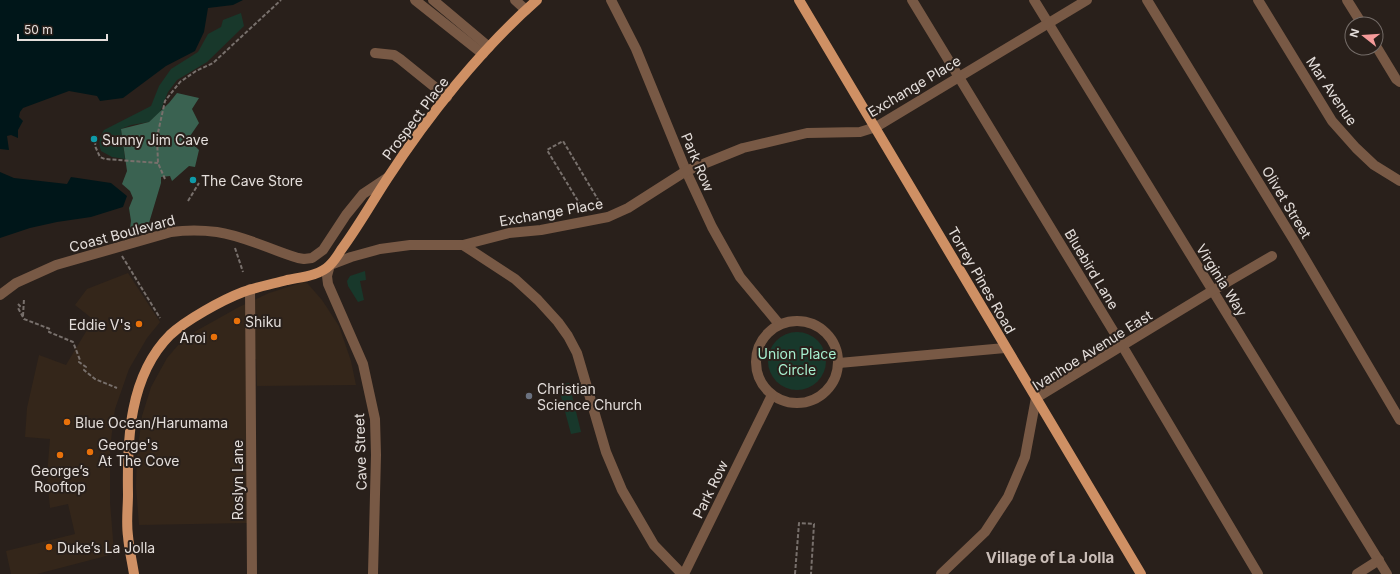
<svg xmlns="http://www.w3.org/2000/svg" width="1400" height="574" font-family="Inter,sans-serif">
	<style>
		.commercial { fill: #34261a }
		.green { fill: #18382b }
		.forest { fill: #3a6251 }
		.water { fill: #001619 }
		.lines { fill: none; stroke-linecap: round; stroke-linejoin: round }
		.path { stroke: #78706c; stroke-width: 2; stroke-dasharray: 4 2; stroke-linecap: butt }
		.minor { stroke: #785945; stroke-width: 10 }
		.major { stroke: #cf9064; stroke-width: 10 }
		.culture-dot { fill: #0f9aa8; stroke: #29201b; stroke-width: 1.5 }
		.food-dot { fill: #e8710a; stroke: #29201b; stroke-width: 1.5 }
		.worship-dot { fill: #6b7280; stroke: #29201b; stroke-width: 1.5 }
		.labels { text-anchor: middle; dominant-baseline: central; stroke-width: 4; stroke-linejoin: round; paint-order: stroke }
		.street-label { font-size: 14px; fill: #e4dedb; stroke: #29201b }
		.poi-label { font-size: 14px; fill: #e4dedb; stroke: #29201b; text-anchor: start }
		.park-label { font-size: 14px; fill: #a6eece; stroke: #29201b }
		.neighbourhood-label { font-size: 15px; font-weight: bold; fill: #c9bdb7; stroke: #29201b }
	</style>
	<rect width="100%" height="100%" fill="#29201b"/>
	<!-- commercial -->
	<g class="commercial">
		<polygon points="128,273 160,322 147,338 129,369 115,409 110,448 110,502 114,552 106,556 37,574 11,574 6,551 75,534 68,504 50,508 47,475 50,439 25,437 27,408 39,355 66,365 93,320 89,316 75,305 87,289"/>
		<polygon points="304,282 308,284 322,300 339,326 351,361 356,385 257,386 256,359 247,359 248,523 139,525 136,486 137,456 142,416 151,387 167,358 180,343 196,331 239,307 269,293"/>
	</g>
	<!-- green -->
	<g class="green">
		<path d="M241,13L244,26L207,62L177,80L168,92L160,112L149,122L131,125L121,129L125,159L112,157L101,151C98,143 100,137 104,130L151,106L159,86L171,69L198,52L208,34L221,27L223,20Z"/>
		<polygon points="365,271 366,280 360,281 364,300 358,302 348,286 347,281 350,276"/>
		<circle cx="797" cy="361" r="29"/>
		<polygon points="569,383 581,432 571,434 558,385"/>
	</g>
	<!-- forest -->
	<polygon class="forest" points="177,93 199,98 192,109 199,123 188,139 199,150 195,167 189,166 172,181 170,176 161,177 161,183 149,223 130,229 131,221 129,208 133,198 130,191 122,184 127,171 121,129 149,122 169,103"/>
	<!-- water -->
	<g class="water">
		<polygon points="0,0 243,0 233,5 208,8 204,32 195,51 166,66 123,98 100,101 97,96 69,91 23,108 20,112 19,117 23,121 18,130 18,138 11,135 7,136 9,150 0,149"/>
		<polygon points="0,172 14,178 67,184 71,177 111,183 127,196 123,207 91,217 57,222 30,228 0,238"/>
	</g>
	<g class="lines">
		<!-- path -->
		<g class="path">
			<polyline points="96,135 95,146 100,157 105,159 158,163"/>
			<polyline points="165,179 158,163 157,137 165,101 180,82 196,71 213,63 281,0"/>
			<polyline points="188,201 199,183"/>
			<polyline points="584,211 547,150 563,141 603,208"/>
			<polyline points="235,248 243,272"/>
			<polyline points="122,256 160,318"/>
			<polyline points="18,304 20,306 18,308 24,319 50,329 49,332 73,342 80,360 79,362 86,367 84,370 95,379 117,388"/>
			<polyline points="23,316 24,299"/>
			<polyline points="795,574 799,523 814,524 811,574"/>
		</g>
		<!-- minor -->
		<g class="minor">
			<polyline points="415,0 483,54"/>
			<polyline points="433,0 489,47"/>
			<polyline points="515,0 526,10"/>
			<polyline points="611,0 636,49 686,171 712,227 740,277 779,324"/>
			<polyline points="912,0 1123,347 1258,574"/>
			<polyline points="1034,0 1387,574"/>
			<polyline points="1147,0 1295,242 1400,420"/>
			<polyline points="1258,0 1332,121 1356,148 1374,165 1400,181"/>
			<polyline points="1347,0 1362,24"/>
			<polyline points="1376,46 1396,79 1400,82"/>
			<polyline points="375,53 394,55 400,59 447,97"/>
			<polyline points="463,245 515,279 538,300 558,322 568,336 577,353 606,452 622,490 654,545 682,574"/>
			<polyline points="250,289 252,574"/>
			<path d="M0,295L16,283L56,265L171,232C186,230 202,230 217,232C245,236 271,250 298,258L304,259L312,258L323,250L346,215L363,194L387,178"/>
			<circle cx="797" cy="362" r="41"/>
			<polyline points="839,363 1005,348"/>
			<polyline points="373,574 376,455 375,419 363,364 328,284 327,276 330,265 351,257 380,249 410,245 463,245 509,233 541,230 608,217 628,208 686,171 743,148 807,133 860,132 876,127 1087,0"/>
			<polyline points="684,574 772,395"/>
			<polyline points="941,574 985,532 1008,497 1025,457 1036,398 1212,291 1272,256"/>
			<polyline points="1357,574 1379,560"/>
		</g>
		<!-- major -->
		<g class="major">
			<polyline points="799,0 1141,574"/>
			<path d="M134,574C132,561 129,549 128,536C126,522 128,508 128,494C127,440 129,376 170,335C186,320 222,300 243,292C257,287 272,284 287,280C301,277 319,276 330,265C334,261 338,255 341,250C358,227 372,202 387,179C428,116 481,49 537,0"/>
		</g>
	</g>
	<!-- markers -->
	<g class="culture-dot">
		<circle cx="94" cy="139" r="4"/>
		<circle cx="193" cy="180" r="4"/>
	</g>
	<g class="food-dot">
		<circle cx="237" cy="321" r="4"/>
		<circle cx="139" cy="324" r="4"/>
		<circle cx="214" cy="337" r="4"/>
		<circle cx="67" cy="422" r="4"/>
		<circle cx="90" cy="452" r="4"/>
		<circle cx="60" cy="455" r="4"/>
		<circle cx="49" cy="547" r="4"/>
	</g>
	<circle class="worship-dot" cx="529" cy="396" r="4"/>
	<g class="labels">
		<!-- street labels -->
		<g class="street-label">
			<text transform="translate(914 86) rotate(-31)">Exchange Place</text>
			<text transform="translate(1332 91) rotate(56)">Mar Avenue</text>
			<text transform="translate(415 118) rotate(-53)">Prospect Place</text>
			<text transform="translate(698 162) rotate(67)">Park Row</text>
			<text transform="translate(1287 202) rotate(59)">Olivet Street</text>
			<text transform="translate(551 212) rotate(-10)">Exchange Place</text>
			<text transform="translate(122 233) rotate(-15)">Coast Boulevard</text>
			<text transform="translate(1092 269) rotate(59)">Bluebird Lane</text>
			<text transform="translate(982 280) rotate(60)">Torrey Pines Road</text>
			<text transform="translate(1222 280) rotate(58)">Virginia Way</text>
			<text transform="translate(1092 350) rotate(-32)">Ivanhoe Avenue East</text>
			<text transform="translate(360 452) rotate(-92)">Cave Street</text>
			<text transform="translate(237 480) rotate(-90)">Roslyn Lane</text>
			<text transform="translate(710 489) rotate(-64)">Park Row</text>
		</g>
		<!-- poi labels -->
		<g class="poi-label">
			<text x="102" y="139">Sunny Jim Cave</text>
			<text x="201" y="180">The Cave Store</text>
			<text x="245" y="321">Shiku</text>
			<text x="131" y="324" text-anchor="end">Eddie V's</text>
			<text x="206" y="337" text-anchor="end">Aroi</text>
			<text x="537" y="388">Christian<tspan x="537" dy="16">Science Church</tspan></text>
			<text x="75" y="422">Blue Ocean/Harumama</text>
			<text x="98" y="444">George's<tspan x="98" dy="16">At The Cove</tspan></text>
			<text x="60" y="470" text-anchor="middle">George’s<tspan x="60" dy="16">Rooftop</tspan></text>
			<text x="57" y="547">Duke’s La Jolla</text>
		</g>
		<!-- park labels -->
		<g class="park-label">
			<text x="797" y="353">Union Place<tspan x="797" dy="16">Circle</tspan></text>
		</g>
		<!-- neighbourhood labels -->
		<g class="neighbourhood-label">
			<text x="1050" y="557">Village of La Jolla</text>
		</g>
	</g>
	<!-- north arrow -->
	<g transform="translate(1364 36) rotate(287)"><circle r="19" fill="#29201b" stroke="#746c68"/>
	<path d="M0-3L7 15L0 10L-7 15Z" fill="#f59b9a"/>
	<text y="-6" font-size="11" font-weight="bold" text-anchor="middle" fill="#e4dedb">N</text>
	</g>
	<!-- scale -->
	<path d="M18 34v6h89v-6" fill="none" stroke="#e4dedb" stroke-width="2"/>
	<text x="24" y="34" font-size="12" fill="#e4dedb" stroke="#29201b" stroke-width="3" paint-order="stroke">50 m</text>
</svg>
